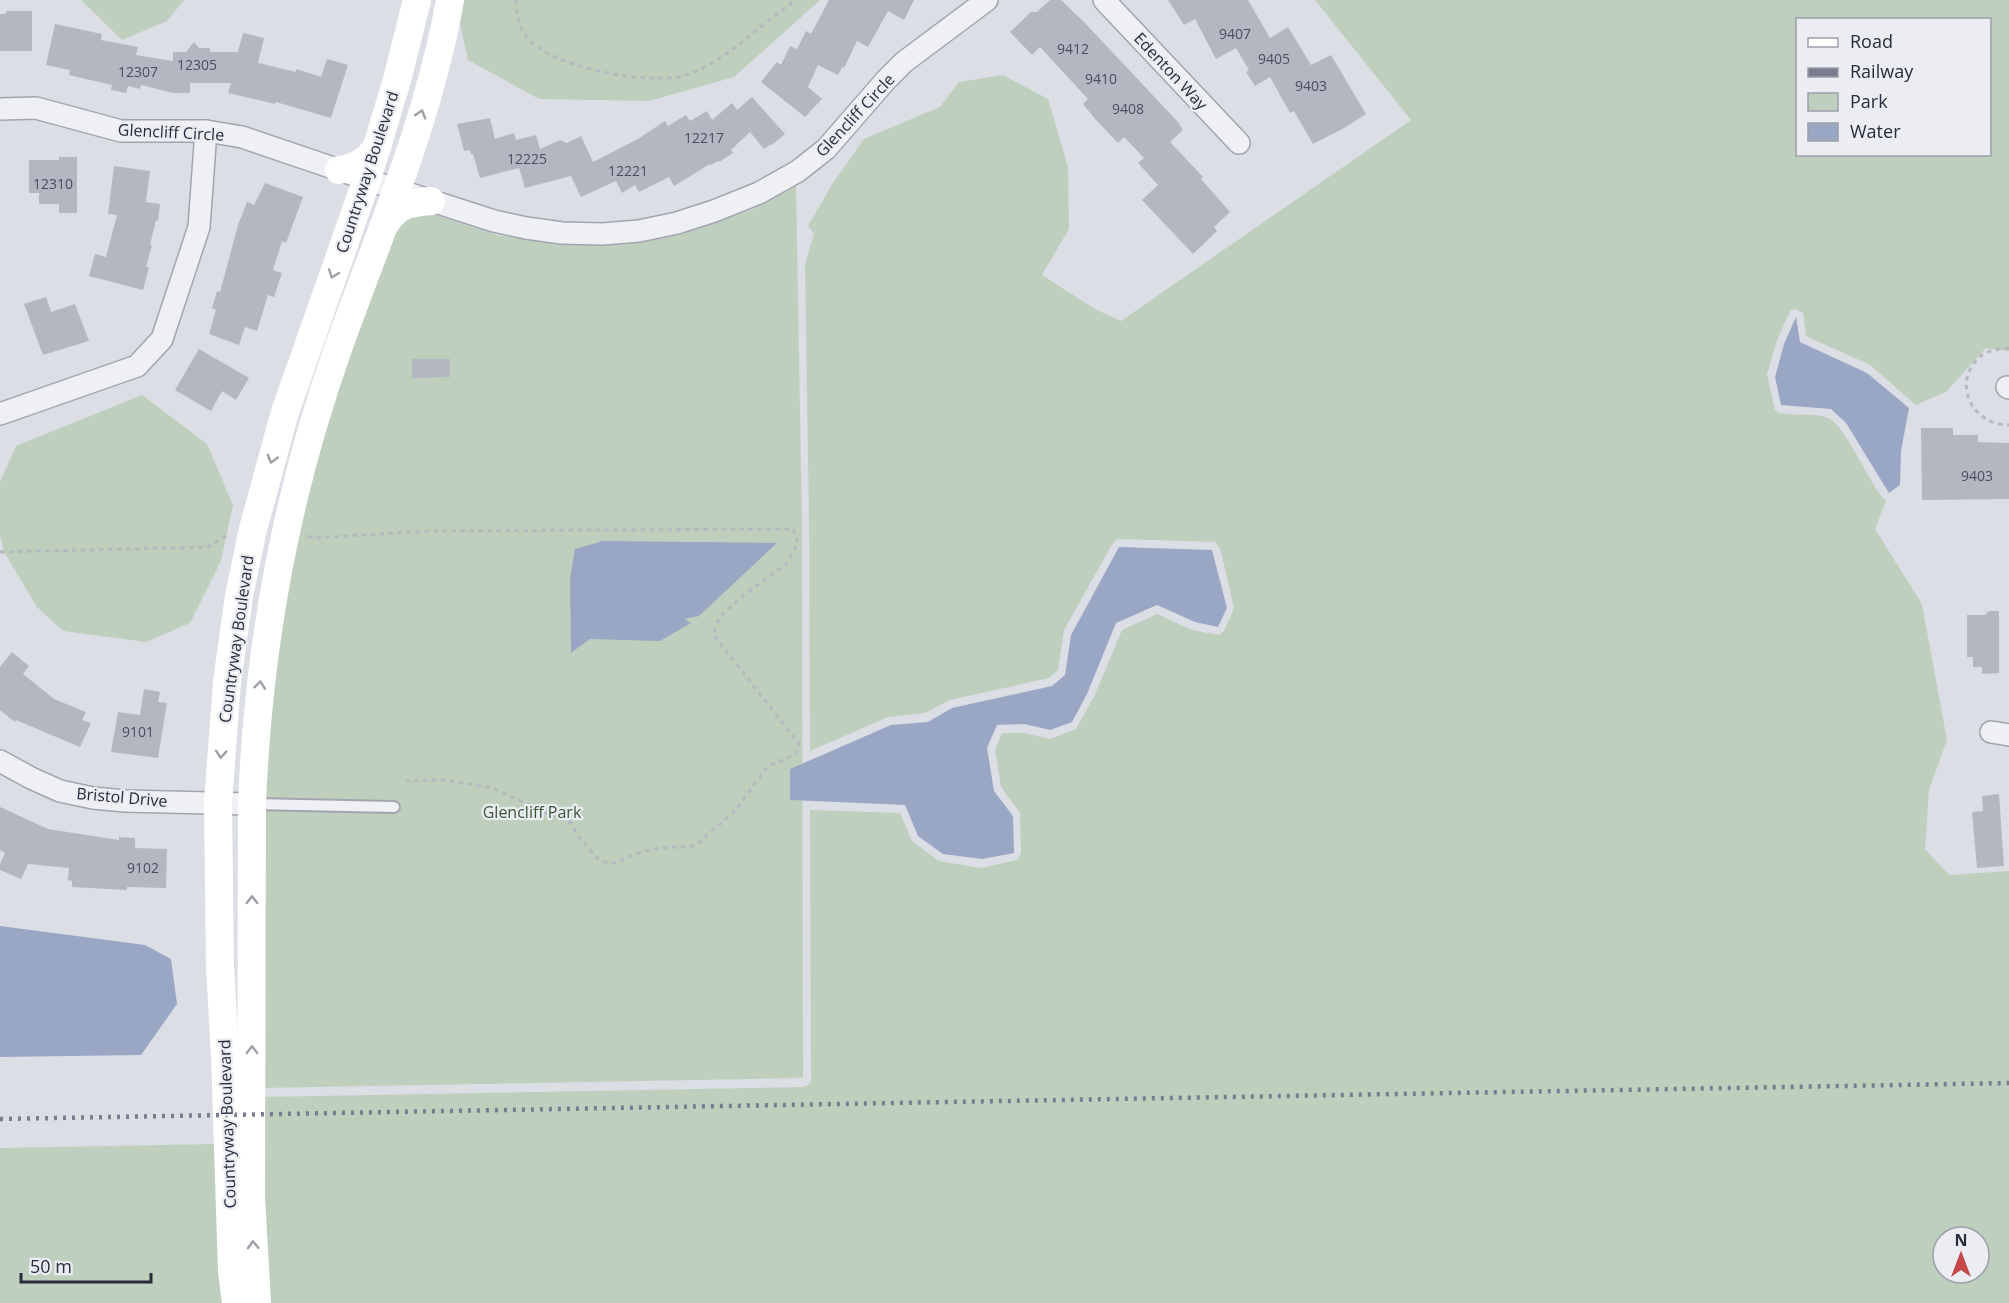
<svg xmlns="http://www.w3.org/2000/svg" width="2009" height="1303" font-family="'Open Sans',sans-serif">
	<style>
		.green { fill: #bfcfbe; fill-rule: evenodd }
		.water { fill: #99a7c4 }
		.building { fill: #b4b7c2 }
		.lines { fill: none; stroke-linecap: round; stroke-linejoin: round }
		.lane-casing { stroke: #a2a5af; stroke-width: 14 }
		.street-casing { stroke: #a2a5af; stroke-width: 24 }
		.path { stroke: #b7b9c0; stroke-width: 3; stroke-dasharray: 4.5 4.5; stroke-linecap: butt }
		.lane { stroke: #eff0f4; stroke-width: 10 }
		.street { stroke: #eff0f4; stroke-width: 21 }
		.secondary { stroke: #fff; stroke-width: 28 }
		.rail { stroke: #777c8e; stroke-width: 4.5; stroke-dasharray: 3 6; stroke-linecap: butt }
		.oneway { stroke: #9ea0a7 }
		.labels { text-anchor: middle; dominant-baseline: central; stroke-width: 4.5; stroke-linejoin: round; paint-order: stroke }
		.number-label { font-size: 14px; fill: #4a4e5d }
		.street-label { font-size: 16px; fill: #272b3b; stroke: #ebedf3 }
		.park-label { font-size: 16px; fill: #365635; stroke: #ebedf3 }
	</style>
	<rect width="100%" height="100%" fill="#dcdee5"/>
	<!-- green -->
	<g class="green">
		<polygon points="81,0 184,0 167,21 122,40"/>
		<polygon points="461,0 820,0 734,77 649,101 539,99 468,60 458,14"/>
		<path d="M1315,0H2009V351L1986,348L1946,392L1916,405L1870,365L1806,336L1803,313L1795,309L1790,311L1777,340L1767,374L1775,410L1779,413C1794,416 1811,413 1826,417C1845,422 1869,485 1886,501L1875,529L1922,604L1947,740L1929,790L1925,849L1949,875L2009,871V1303H266L260,1097L803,1087L808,1085L811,1081L810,810L900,813L912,841L939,861L981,868L1017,860L1021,853L1020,813L1001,787L995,750L1002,733H1024L1050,739L1076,729L1094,697L1122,630L1157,614L1192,630L1219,635L1224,631L1234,608L1220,548L1215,542L1117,539L1113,543L1064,630L1058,670L1049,678L950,700L925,713L888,717L810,751L809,523L805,264L814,234L808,226L833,183L864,139L940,107L959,82L1003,75L1048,99L1068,167L1069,229L1042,275L1095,309L1121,321L1411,120ZM1798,20H1990V154H1798ZM1943,1237H1979V1273H1943Z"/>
		<polygon points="796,184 802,523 803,1078 260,1088 260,851 272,662 307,485 394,223 430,213 497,235 564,244 612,244 643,242 679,235 754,209"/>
		<polygon points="142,395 207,444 233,505 221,561 190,623 146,642 63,631 37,607 4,552 0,535 0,482 16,446"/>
		<polygon points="215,1144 227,1303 0,1303 0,1148"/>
	</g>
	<!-- water -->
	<g class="water">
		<polygon points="1796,317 1800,342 1867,373 1909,408 1901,451 1900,485 1889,493 1846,423 1831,409 1781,405 1775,377 1784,344"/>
		<polygon points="603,541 777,543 699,616 685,619 691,623 660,641 590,639 571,653 570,578 575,549"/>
		<polygon points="1119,547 1212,550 1227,608 1218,627 1195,622 1157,605 1116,623 1087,694 1072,722 1050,730 1024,724 997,725 987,748 994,791 1013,816 1014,853 982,859 943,854 918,836 905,805 790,800 790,769 891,725 928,722 952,708 1052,686 1065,675 1071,635"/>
		<polygon points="0,926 145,945 171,959 177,1004 141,1055 0,1057"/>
	</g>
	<!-- building -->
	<g class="building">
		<polygon points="829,0 914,0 904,20 888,11 868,47 857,41 844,68 842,67 838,75 818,65 808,87 822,99 805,117 761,82 777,62 781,65 790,46 797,49 806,31 811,34"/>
		<polygon points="1050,0 1061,0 1084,22 1178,122 1183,130 1170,142 1203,177 1201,179 1230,212 1214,227 1217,231 1193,254 1142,200 1158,185 1138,163 1144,158 1124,137 1118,143 1096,120 1083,104 1088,99 1040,47 1032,55 1010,32 1031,12 1037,12"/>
		<polygon points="1168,0 1248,0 1270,38 1288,27 1311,65 1331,55 1366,114 1346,127 1313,144 1294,111 1290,113 1270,77 1255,86 1246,72 1249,70 1236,48 1216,59 1195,19 1184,25"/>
		<polygon points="6,11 32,11 32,51 0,51 0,14 6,14"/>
		<polygon points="55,24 102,34 101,40 138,47 136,55 173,61 173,52 186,52 194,42 199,48 210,48 210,52 238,52 243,33 264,38 258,63 296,72 296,69 321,77 327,59 348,65 331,118 276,102 275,104 228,93 231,83 190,83 190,93 173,93 141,85 140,89 128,86 126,93 111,90 112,85 69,75 70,70 46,65"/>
		<polygon points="752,97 785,134 772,145 771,144 764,149 750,132 731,150 733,153 719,162 718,161 711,165 710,164 674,186 669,177 639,192 635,185 622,193 616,181 581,197 571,176 525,188 519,168 480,178 473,154 471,154 470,150 464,151 457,124 490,118 495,139 514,133 516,140 536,135 540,149 560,140 567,143 581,136 593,162 638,139 665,121 668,126 686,115 690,121 707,111 712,120 732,103 737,110"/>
		<polygon points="59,157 77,157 77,213 59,213 59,204 39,204 39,193 29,193 29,160 59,160"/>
		<polygon points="114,166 150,171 146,202 160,204 158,221 156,220 150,245 152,245 146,267 149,267 143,290 89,276 95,254 106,257 117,215 108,214"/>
		<polygon points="265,183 303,197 286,243 282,241 273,270 282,273 274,297 268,295 257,331 245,327 239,345 209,334 216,310 212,308 217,291 220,292 238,225 247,202 254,205"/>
		<polygon points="46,297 51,312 75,304 89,341 43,355 24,304"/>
		<polygon points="199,349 249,378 236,400 222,391 211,411 175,390"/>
		<polygon points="412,359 450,359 450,377 412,378"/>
		<polygon points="1921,428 1953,428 1953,435 1978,435 1978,442 2009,443 2009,499 1922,500"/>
		<polygon points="1989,611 1999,611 1999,673 1982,674 1982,667 1973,667 1973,657 1967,657 1967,615 1985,615"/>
		<polygon points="12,652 29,666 23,674 54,699 86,712 82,720 91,723 80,747 16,720 15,722 0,710 0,667"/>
		<polygon points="144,689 160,692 158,702 167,703 158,758 111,752 118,712 140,715"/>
		<polygon points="1999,794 2004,866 1977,868 1972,812 1983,811 1982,796"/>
		<polygon points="0,807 48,829 119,840 119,837 135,838 135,848 167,849 166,888 127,887 127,890 72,887 72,881 68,880 69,868 28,864 21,879 0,870 0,864 5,853 0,850"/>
	</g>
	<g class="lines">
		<!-- lane casing -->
		<g class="lane-casing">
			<polyline id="lane" points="252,804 394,807"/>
		</g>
		<!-- street casing -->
		<g class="street-casing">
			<g id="street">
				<polyline points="1104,0 1239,143"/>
				<polyline points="0,109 36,108 121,131 206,131 242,137 398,190 494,221 526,228 562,233 602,234 639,231 677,223 714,211 759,193 798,171 826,149 886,80 904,62 987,0"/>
				<polyline points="2007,387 2009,388"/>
				<polyline points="0,414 137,366 162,339 199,227 206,131"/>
				<polyline points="1991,732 2009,735"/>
				<polyline points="0,761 31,778 60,791 93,798 125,801 252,804"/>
			</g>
		</g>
		<!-- path -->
		<g class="path">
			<path d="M516,0C517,12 518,25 525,35C547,68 656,88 692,73C733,56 760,24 796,0"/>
			<path d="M2009,348C2000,349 1989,350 1982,355C1950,381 1971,425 2009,425"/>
			<polyline points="308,536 313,538 429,531 793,529 798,543 787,563 743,596 720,617 713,634 799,744 796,754 767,767 735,811 695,846 660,848 641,852 611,864 598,859 578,836 571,823 492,788 444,780 406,781"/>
			<polyline points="0,552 208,547 228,534"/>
		</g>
		<!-- lane -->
		<use href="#lane" class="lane"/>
		<!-- street -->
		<use href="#street" class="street"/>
		<!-- secondary -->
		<g class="secondary">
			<path d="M339,170C357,167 368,161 378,145"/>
			<path d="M385,224C400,203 407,204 431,201"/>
			<polyline points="236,1303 232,1271 225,1056 220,966 218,803 227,682 239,596 253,529 285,412 367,179 397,80 417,0"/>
			<path d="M257,1303L251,1197L252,804C258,648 286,494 339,346C380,232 429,120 450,0"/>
		</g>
		<!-- rail -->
		<polyline class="rail" points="0,1119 2009,1083"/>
	</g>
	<!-- one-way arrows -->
	<defs><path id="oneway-chevron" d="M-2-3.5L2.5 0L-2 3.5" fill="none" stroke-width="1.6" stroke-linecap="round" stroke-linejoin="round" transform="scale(1.5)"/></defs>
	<g class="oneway">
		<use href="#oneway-chevron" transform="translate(421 114) rotate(-73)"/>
		<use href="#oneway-chevron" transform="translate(333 274) rotate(110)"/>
		<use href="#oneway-chevron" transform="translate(272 459) rotate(105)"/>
		<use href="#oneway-chevron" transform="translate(260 685) rotate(-83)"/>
		<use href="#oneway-chevron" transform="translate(221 754) rotate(94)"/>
		<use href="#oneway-chevron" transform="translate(252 900) rotate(-90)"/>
		<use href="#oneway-chevron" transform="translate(252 1050) rotate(-90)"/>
		<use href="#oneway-chevron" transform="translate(253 1245) rotate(-92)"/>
	</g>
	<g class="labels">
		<!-- number labels -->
		<g class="number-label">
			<text x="1235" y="33">9407</text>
			<text x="1073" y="48">9412</text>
			<text x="1274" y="58">9405</text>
			<text x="197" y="64">12305</text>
			<text x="138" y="71">12307</text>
			<text x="1101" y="78">9410</text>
			<text x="1311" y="85">9403</text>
			<text x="1128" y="108">9408</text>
			<text x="704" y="137">12217</text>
			<text x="527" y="158">12225</text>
			<text x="628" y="170">12221</text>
			<text x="53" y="183">12310</text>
			<text x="1977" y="475">9403</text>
			<text x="138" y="731">9101</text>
			<text x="143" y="867">9102</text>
		</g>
		<!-- street labels -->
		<g class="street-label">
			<text transform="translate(1171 71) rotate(47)">Edenton Way</text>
			<text transform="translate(855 115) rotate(-47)">Glencliff Circle</text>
			<text transform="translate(171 132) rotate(3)">Glencliff Circle</text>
			<text transform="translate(367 172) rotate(-72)">Countryway Boulevard</text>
			<text transform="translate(236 639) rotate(-82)">Countryway Boulevard</text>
			<text transform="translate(122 797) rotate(5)">Bristol Drive</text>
			<text transform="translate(227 1124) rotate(-92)">Countryway Boulevard</text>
		</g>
		<!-- park labels -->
		<g class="park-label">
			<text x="532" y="812">Glencliff Park</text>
		</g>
	</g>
	<!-- legend -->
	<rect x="1796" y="18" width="195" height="138" fill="#ebedf3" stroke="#9d9fa9" stroke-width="1.5"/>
	<rect x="1808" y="38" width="30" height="9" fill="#ffffff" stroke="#9d9fa9" stroke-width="1.5"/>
	<text x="1850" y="48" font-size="18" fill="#272b3b">Road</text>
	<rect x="1808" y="68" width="30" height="9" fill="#777c8e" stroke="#9d9fa9" stroke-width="1.5"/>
	<text x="1850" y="78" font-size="18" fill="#272b3b">Railway</text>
	<rect x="1808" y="93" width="30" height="18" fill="#bfcfbe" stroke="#9d9fa9" stroke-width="1.5"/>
	<text x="1850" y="108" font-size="18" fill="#272b3b">Park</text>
	<rect x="1808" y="123" width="30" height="18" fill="#99a7c4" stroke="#9d9fa9" stroke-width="1.5"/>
	<text x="1850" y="138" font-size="18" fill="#272b3b">Water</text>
	<!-- north arrow -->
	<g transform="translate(1961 1255)"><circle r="28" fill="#ebedf3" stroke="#9d9fa9" stroke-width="1.5"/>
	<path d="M0-4.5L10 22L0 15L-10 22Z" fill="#c54747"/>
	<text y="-9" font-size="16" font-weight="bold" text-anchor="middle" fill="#272b3b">N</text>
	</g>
	<!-- scale -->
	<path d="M21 1273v9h130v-9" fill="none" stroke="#272b3b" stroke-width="3"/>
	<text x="30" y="1273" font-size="18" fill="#272b3b" stroke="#ebedf3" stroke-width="4.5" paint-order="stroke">50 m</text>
</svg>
